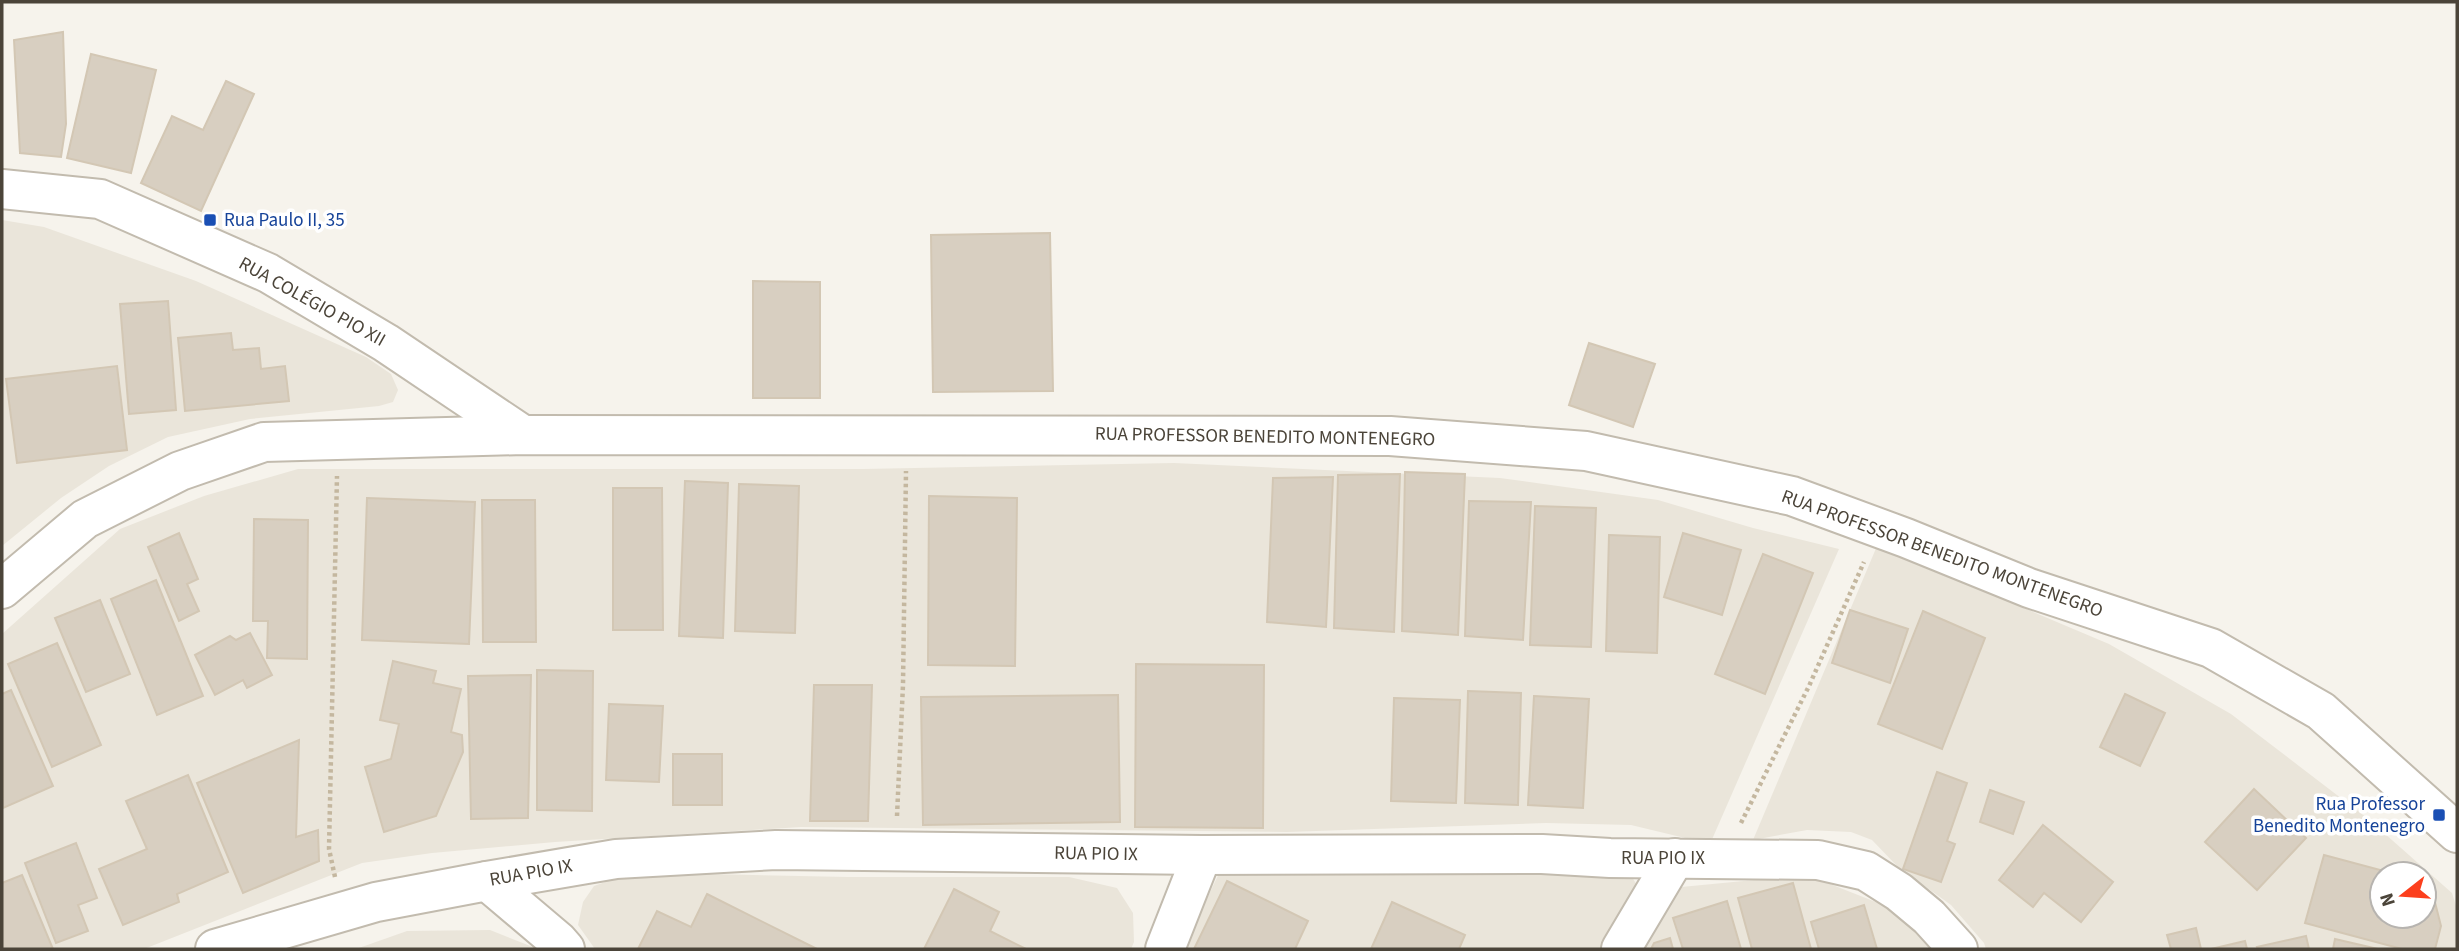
<svg xmlns="http://www.w3.org/2000/svg" width="2459" height="951" font-family="'Source Sans 3',sans-serif">
	<style>
		.residential { fill: #eae5da; fill-rule: evenodd }
		.building { fill: #d8cfc1; stroke: #d3c7b4; stroke-width: 2 }
		.lines { fill: none; stroke-linecap: round; stroke-linejoin: round }
		.minor-casing { stroke: #c2bbae; stroke-width: 42 }
		.path { stroke: #c4b79f; stroke-width: 4.5; stroke-dasharray: 3.5 3.5; stroke-linecap: butt }
		.minor { stroke: #fff; stroke-width: 38 }
		.transit-dot { fill: #1a4fb4; stroke: #fff; stroke-width: 2.5 }
		.labels { text-anchor: middle; dominant-baseline: central; stroke-width: 7; stroke-linejoin: round; paint-order: stroke }
		.transit-label { font-size: 19px; fill: #164399; stroke: #fff; text-anchor: start }
		.street-label { font-size: 19px; fill: #4b4439; stroke: #fff }
	</style>
	<rect width="100%" height="100%" fill="#f6f3ec"/>
	<!-- residential -->
	<g class="residential">
		<polygon points="2,220 44,227 196,281 366,357 391,374 398,390 393,402 379,406 250,419 168,437 109,466 61,498 2,546"/>
		<polygon points="1174,463 1500,478 1658,500 1753,528 1839,549 1710,844 1631,825 1546,823 1287,832 801,827 555,842 432,853 362,863 144,949 2,949 2,634 120,529 204,496 298,469 863,469"/>
		<path d="M1877,546L2109,644L2231,714L2367,818L2452,893L2457,909V949H1986L1984,943L1951,905L1898,867L1872,840L1851,832L1807,830L1753,840ZM2382,874H2424V916H2382Z"/>
		<polygon points="1222,867 1629,872 1638,887 1602,949 1183,949"/>
		<polygon points="663,873 848,877 1069,877 1117,888 1133,913 1134,942 1131,949 595,949 578,925 583,902 594,886 619,877"/>
		<polygon points="1796,876 1825,882 1886,906 1917,928 1933,949 1638,949 1671,888"/>
		<polygon points="490,930 538,949 356,949 407,931"/>
	</g>
	<!-- building -->
	<g class="building">
		<polygon points="63,32 66,124 61,157 20,153 14,40"/>
		<polygon points="91,54 156,70 131,173 67,158"/>
		<polygon points="226,81 254,94 201,211 141,183 172,116 203,130"/>
		<polygon points="1050,233 1053,391 933,392 931,235"/>
		<polygon points="753,281 820,282 820,398 753,398"/>
		<polygon points="168,301 176,410 129,414 120,304"/>
		<polygon points="231,333 233,350 259,348 261,369 285,366 289,401 185,411 178,338"/>
		<polygon points="1589,343 1655,364 1633,427 1569,405"/>
		<polygon points="117,366 127,450 17,463 6,379"/>
		<polygon points="1405,472 1465,474 1458,635 1402,631"/>
		<polygon points="1400,474 1394,632 1334,628 1338,475"/>
		<polygon points="1333,477 1326,627 1267,622 1273,478"/>
		<polygon points="685,481 728,483 723,638 679,636"/>
		<polygon points="739,484 799,486 795,633 735,631"/>
		<polygon points="613,488 662,488 663,630 613,630"/>
		<polygon points="929,496 1017,498 1015,666 928,665"/>
		<polygon points="367,498 475,502 469,644 362,640"/>
		<polygon points="482,500 535,500 536,642 483,642"/>
		<polygon points="1469,501 1531,502 1523,640 1465,636"/>
		<polygon points="1535,506 1596,508 1591,647 1530,645"/>
		<polygon points="254,519 308,520 307,659 267,658 268,621 253,621"/>
		<polygon points="179,533 198,579 187,584 199,611 179,621 148,547"/>
		<polygon points="1683,533 1741,550 1722,615 1664,597"/>
		<polygon points="1609,535 1660,537 1657,653 1606,651"/>
		<polygon points="1763,554 1813,573 1765,694 1715,674"/>
		<polygon points="156,580 203,696 157,715 111,599"/>
		<polygon points="100,600 130,674 86,692 55,618"/>
		<polygon points="1850,610 1908,629 1890,683 1832,663"/>
		<polygon points="1923,611 1985,638 1942,749 1878,724"/>
		<polygon points="250,633 272,675 247,688 243,680 215,695 195,655 230,636 236,640"/>
		<polygon points="57,643 101,745 52,767 8,664"/>
		<polygon points="393,661 436,671 433,683 461,689 451,732 462,735 463,752 436,816 384,832 365,767 391,759 399,724 380,720"/>
		<polygon points="1136,664 1264,665 1263,828 1135,827"/>
		<polygon points="537,670 593,671 592,811 537,810"/>
		<polygon points="531,675 528,818 471,819 468,676"/>
		<polygon points="814,685 872,685 868,821 810,821"/>
		<polygon points="11,690 53,786 3,808 2,694"/>
		<polygon points="1468,691 1521,693 1518,805 1465,803"/>
		<polygon points="2125,694 2165,713 2140,766 2100,747"/>
		<polygon points="1118,695 1120,822 923,825 921,697"/>
		<polygon points="1534,696 1589,699 1583,808 1528,805"/>
		<polygon points="1394,698 1460,700 1456,803 1391,801"/>
		<polygon points="609,704 663,706 659,782 606,780"/>
		<polygon points="299,740 296,837 318,830 319,861 243,893 197,783"/>
		<rect x="673" y="754" width="49" height="51"/>
		<polygon points="1937,772 1967,783 1947,841 1955,844 1941,882 1903,869"/>
		<polygon points="188,775 228,872 177,894 179,902 123,925 99,869 147,849 126,801"/>
		<polygon points="2254,789 2306,838 2257,890 2205,842"/>
		<polygon points="1990,790 2024,802 2013,834 1980,822"/>
		<polygon points="2043,825 2113,882 2081,922 2044,893 2033,907 1999,880"/>
		<polygon points="76,843 97,898 78,905 88,931 56,943 25,863"/>
		<polygon points="2324,855 2395,874 2382,874 2382,916 2424,916 2424,882 2430,883 2441,926 2435,949 2402,949 2305,923"/>
		<polygon points="22,875 53,949 2,949 2,883"/>
		<polygon points="1227,881 1308,921 1295,949 1194,949"/>
		<polygon points="1793,883 1811,949 1752,949 1738,898"/>
		<polygon points="954,889 999,912 990,931 1026,949 924,949"/>
		<polygon points="707,894 817,949 638,949 657,911 691,927"/>
		<polygon points="1727,901 1741,949 1683,949 1673,918"/>
		<polygon points="1392,902 1465,935 1459,949 1371,949"/>
		<polygon points="1864,905 1877,949 1819,949 1811,922"/>
		<polygon points="2196,928 2201,949 2171,949 2167,935"/>
		<polygon points="2306,936 2309,949 2258,949 2257,947"/>
		<polygon points="1670,938 1673,949 1651,949 1654,943"/>
		<polygon points="2335,939 2378,949 2333,949"/>
		<polygon points="2245,941 2247,949 2211,949"/>
	</g>
	<g class="lines">
		<!-- minor casing -->
		<g class="minor-casing">
			<g id="minor">
				<polyline points="2,189 100,199 268,273 386,343 523,435"/>
				<polyline points="2,589 85,519 180,471 264,442 523,435 1390,436 1586,451 1792,496 1906,538 2029,588 2211,648 2321,711 2457,833"/>
				<polyline points="487,881 558,941 565,949"/>
				<polyline points="215,949 376,902 487,881 616,859 776,850 1202,855 1542,854 1610,858 1818,860 1866,871 1899,892 1929,917 1958,949"/>
				<polyline points="1165,949 1202,855"/>
				<polyline points="1621,949 1675,858"/>
			</g>
		</g>
		<!-- path -->
		<g class="path">
			<polyline points="897,816 903,685 906,471"/>
			<polyline points="1741,823 1809,686 1864,562"/>
			<polyline points="335,877 329,849 337,476"/>
		</g>
		<!-- minor -->
		<use href="#minor" class="minor"/>
	</g>
	<!-- markers -->
	<g class="transit-dot">
		<rect x="203" y="213" width="14" height="14" rx="3.5"/>
		<rect x="2432" y="808" width="14" height="14" rx="3.5"/>
	</g>
	<g class="labels">
		<!-- transit labels -->
		<g class="transit-label">
			<text x="224" y="220">Rua Paulo II, 35</text>
			<text x="2425" y="804" text-anchor="end">Rua Professor<tspan x="2425" dy="22">Benedito Montenegro</tspan></text>
		</g>
		<!-- street labels -->
		<g class="street-label">
			<text transform="translate(312 302) rotate(29)">RUA COLÉGIO PIO XII</text>
			<text transform="translate(1265 437) rotate(1)">RUA PROFESSOR BENEDITO MONTENEGRO</text>
			<text transform="translate(1942 554) rotate(20)">RUA PROFESSOR BENEDITO MONTENEGRO</text>
			<text transform="translate(1096 854) rotate(1)">RUA PIO IX</text>
			<text x="1663" y="858">RUA PIO IX</text>
			<text transform="translate(531 873) rotate(-10)">RUA PIO IX</text>
		</g>
	</g>
	<!-- border -->
	<rect width="2459" height="951" fill="none" stroke="#4b4439" stroke-width="7"/>
	<!-- north arrow -->
	<g transform="translate(2403 895) rotate(253)"><circle r="33" fill="#ffffff" stroke="#b7b4b0" stroke-width="2"/>
	<path d="M0-5L12 26L0 18L-12 26Z" fill="#fc3f1d"/>
	<text y="-10" font-size="19" font-weight="bold" text-anchor="middle" fill="#4b4439">N</text>
	</g>
</svg>
